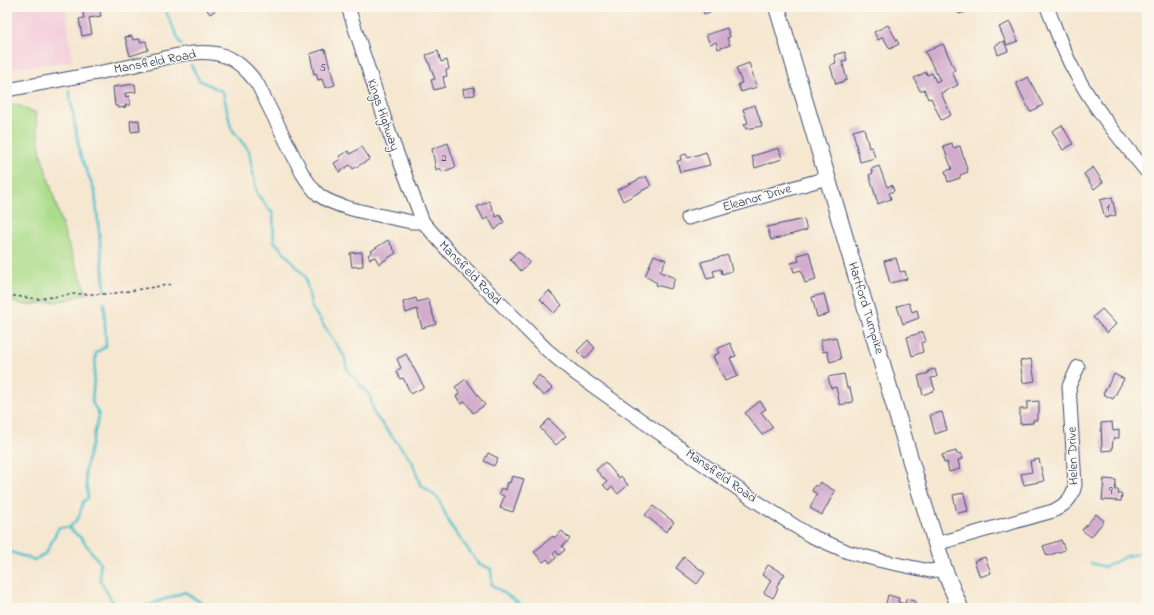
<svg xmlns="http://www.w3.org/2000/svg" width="1154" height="615" font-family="'Indie Flower',sans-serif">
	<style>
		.built { fill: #f4cfdd }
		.green { fill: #aadc8a; stroke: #628674 }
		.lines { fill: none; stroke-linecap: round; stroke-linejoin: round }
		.stream { stroke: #56c2cf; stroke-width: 2.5 }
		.building { fill: #d3accd }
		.minor-casing { stroke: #3c4b6f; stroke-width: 15 }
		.major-casing { stroke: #3c4b6f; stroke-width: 18 }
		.path { stroke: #3c4b6f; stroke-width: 1.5; stroke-dasharray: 3 3; stroke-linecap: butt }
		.minor { stroke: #fff; stroke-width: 13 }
		.major { stroke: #fff; stroke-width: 16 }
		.labels { text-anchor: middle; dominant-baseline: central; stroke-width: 3; stroke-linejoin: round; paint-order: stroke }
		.number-label { font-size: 11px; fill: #494e7a }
		.street-label { font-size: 13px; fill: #1b2f5e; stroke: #fbf7ec }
	</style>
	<rect width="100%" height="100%" fill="#fbf7ec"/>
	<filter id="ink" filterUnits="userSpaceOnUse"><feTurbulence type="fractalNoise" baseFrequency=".025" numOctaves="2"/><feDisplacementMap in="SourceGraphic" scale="8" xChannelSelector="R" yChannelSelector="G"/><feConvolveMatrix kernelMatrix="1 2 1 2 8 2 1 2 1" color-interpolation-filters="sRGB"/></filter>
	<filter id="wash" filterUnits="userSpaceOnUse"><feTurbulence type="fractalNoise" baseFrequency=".012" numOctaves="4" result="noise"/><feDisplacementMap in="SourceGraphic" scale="16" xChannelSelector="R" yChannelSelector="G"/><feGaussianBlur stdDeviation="0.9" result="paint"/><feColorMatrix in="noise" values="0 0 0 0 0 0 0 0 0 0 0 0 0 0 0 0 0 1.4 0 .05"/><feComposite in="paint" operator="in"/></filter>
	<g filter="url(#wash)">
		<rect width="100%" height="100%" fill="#f5e7d0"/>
		<!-- built -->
		<polygon class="built" points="7,7 66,7 72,61 7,69"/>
		<!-- green -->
		<polygon class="green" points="15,104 35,112 41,154 66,238 87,294 61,301 26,305 7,300 7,106"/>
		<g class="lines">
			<!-- stream -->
			<g class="stream">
				<polyline points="164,7 181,45"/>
				<polyline points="191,65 199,80 223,92 231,128 249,151 257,194 273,214 274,241 305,276 312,308 344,356 348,371 370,396 374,414 412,461 420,484 438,498 451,526 478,563 491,569 492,585 526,608"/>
				<polyline points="69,91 80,154 95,192 105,290"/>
				<polyline points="69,528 79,517 83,502 88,498 85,471 99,415 92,402 96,353 106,346 104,302"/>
				<polyline points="7,533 7,537"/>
				<polyline points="7,551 35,560 46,553 59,527 69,528 81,538 100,563 100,580 116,608"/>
				<polyline points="1091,563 1105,567 1127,556 1147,552"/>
				<polyline points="140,608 185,592 209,608"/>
				<polyline points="1008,608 1016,601 1043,607 1053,600 1064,608"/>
			</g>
		</g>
		<g id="blocks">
			<!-- building -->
			<g class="building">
				<polygon points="76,7 99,7 101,16 89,18 92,34 82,36 79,19 84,18 82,8 76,9"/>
				<polygon points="205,7 218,7 219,8 210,14"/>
				<polygon points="297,7 311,7 312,9 300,13"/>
				<polygon points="704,7 722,7 722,9 704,14 702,8"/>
				<polygon points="957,7 965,7 966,12 959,14"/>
				<polygon points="1010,22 1018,41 1007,45 999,27"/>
				<polygon points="888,25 899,44 890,49 883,37 878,40 874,32"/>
				<polygon points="727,28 730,37 727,38 730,45 718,49 716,42 710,44 706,35"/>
				<polygon points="132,36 133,40 140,39 140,42 146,41 148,50 130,56 125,37"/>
				<polygon points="1004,41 1008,51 998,55 995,45"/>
				<polygon points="943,44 955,70 952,72 958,85 941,93 951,115 941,120 931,98 928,99 924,89 920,91 914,78 926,72 927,75 932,73 936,82 940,80 925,52"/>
				<polygon points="325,49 335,85 325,88 322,79 318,80 316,73 314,74 310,54"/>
				<polygon points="438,51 441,62 447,60 449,69 446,70 447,76 443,77 445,87 434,90 431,80 435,79 426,55"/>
				<polygon points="845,52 847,60 842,61 847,80 836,84 830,65 836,63 834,55"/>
				<polygon points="749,63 757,87 741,92 738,84 742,83 736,68"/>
				<polygon points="1028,77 1043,105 1030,112 1016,83"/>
				<polygon points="135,84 136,92 125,93 126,97 129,96 130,105 125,105 126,107 118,108 118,106 115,106 113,87"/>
				<polygon points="474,87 475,95 464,96 463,89"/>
				<polygon points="755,105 762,126 746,129 744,124 748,123 743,109"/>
				<polygon points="139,120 140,131 131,132 130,121"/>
				<polygon points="1062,125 1073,144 1063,150 1052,131"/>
				<polygon points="864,128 869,148 872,147 875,158 860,162 853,131"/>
				<polygon points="448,143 456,167 442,172 440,168 436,170 432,149"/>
				<polygon points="952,143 953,148 960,146 968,172 960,175 960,178 948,182 945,171 952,169 943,146"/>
				<polygon points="362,147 370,159 353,169 350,165 339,172 334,163 341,159 339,156 348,151 350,154"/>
				<polygon points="779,148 782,159 755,168 752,156"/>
				<polygon points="706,152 710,165 680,172 677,161 681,160 680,156 686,154 688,158"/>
				<polygon points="879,166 887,187 892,185 894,191 889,193 891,199 878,204 869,175 873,173 871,169"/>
				<polygon points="1093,167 1103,182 1094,189 1084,174"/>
				<polygon points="646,176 651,186 623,201 617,190"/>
				<polygon points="1112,197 1116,215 1105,218 1100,200"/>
				<polygon points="489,201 496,217 500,215 504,222 495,230 488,217 484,220 477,207"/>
				<polygon points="804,219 807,230 771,240 767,227"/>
				<polygon points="388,240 396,253 379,264 375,257 370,259 368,255 372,252 371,251"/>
				<polygon points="518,251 530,262 521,271 510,259"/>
				<polygon points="362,252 363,266 352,267 350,253"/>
				<polygon points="809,252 816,280 805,283 801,270 794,272 791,263 799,261 797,255"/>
				<polygon points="654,255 666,260 660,272 675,278 671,289 656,285 657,283 645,276"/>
				<polygon points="728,255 732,271 722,274 721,269 713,271 715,277 707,279 701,262"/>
				<polygon points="896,258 900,272 905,271 907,279 890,283 884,261"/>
				<polygon points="549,291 562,305 554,313 540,299"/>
				<polygon points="824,294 829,314 817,317 812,297"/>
				<polygon points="416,298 417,302 428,299 436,324 422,328 417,309 406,313 403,302"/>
				<polygon points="909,303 912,312 917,310 919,318 903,324 897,306"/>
				<polygon points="1102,309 1116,324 1107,333 1093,317"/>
				<polygon points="923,332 926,341 921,343 923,352 912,356 907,337"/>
				<polygon points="836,337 841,359 830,362 827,351 823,352 820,340"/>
				<polygon points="588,340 595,348 585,359 577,351"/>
				<polygon points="730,343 736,356 730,358 738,376 725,381 713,356 719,353 717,349"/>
				<polygon points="406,354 424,387 411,394 403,378 400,379 396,371 401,368 397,359"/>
				<polygon points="1031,359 1035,381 1023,383 1020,361"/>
				<polygon points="935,369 937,377 931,378 935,390 923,395 918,376 929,373 928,371"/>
				<polygon points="844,374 847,388 850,388 853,402 840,405 836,387 831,388 828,377"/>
				<polygon points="1114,374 1124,379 1113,399 1103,394"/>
				<polygon points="539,375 552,388 544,396 531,384"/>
				<polygon points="466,379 485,405 473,413 465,401 461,404 456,396 460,394 455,387"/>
				<polygon points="760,401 766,409 761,412 773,427 762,435 745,413"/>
				<polygon points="1039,401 1039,413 1037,413 1037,420 1033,420 1033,423 1020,424 1020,409 1027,409 1027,402"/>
				<polygon points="942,412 947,430 935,434 930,415"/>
				<polygon points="549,419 566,436 556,445 540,428"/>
				<polygon points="1112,422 1113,431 1119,430 1119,438 1113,438 1112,450 1102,451 1101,423"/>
				<polygon points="956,451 957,454 961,453 963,459 958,460 960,469 949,472 947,462 944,463 942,455"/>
				<polygon points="488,453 498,458 494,466 484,461"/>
				<polygon points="1039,459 1044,481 1024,485 1021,474 1032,472 1030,461"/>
				<polygon points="605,462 619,478 621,476 628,485 618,494 612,487 608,490 603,485 607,482 596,470"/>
				<polygon points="512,476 524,479 513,512 500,508 504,496 499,494 501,488 506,490 508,482 510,483"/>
				<polygon points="1104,479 1116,480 1115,490 1119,490 1118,494 1122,494 1121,501 1102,500"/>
				<polygon points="820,482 835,491 822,515 810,508 817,494 812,491 815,485 817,487"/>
				<polygon points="964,493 968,511 957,513 953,495"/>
				<polygon points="653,506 674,522 666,532 645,515"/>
				<polygon points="1096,514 1104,521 1091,537 1082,530"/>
				<polygon points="562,531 570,539 562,546 565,550 559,555 556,551 553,554 556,558 550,563 547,559 543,562 534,552 553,536 554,538"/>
				<polygon points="1061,540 1065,550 1047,556 1043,546"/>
				<polygon points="684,557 705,573 697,584 676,568"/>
				<polygon points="985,557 991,573 980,577 974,561"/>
				<polygon points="768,565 785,574 776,587 778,589 773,598 764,593 771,580 762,575"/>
				<polygon points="888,595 899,598 898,602 905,604 906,599 915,601 915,608 885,608"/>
			</g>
		</g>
	</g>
	<g filter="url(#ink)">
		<use href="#blocks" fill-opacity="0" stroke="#3c4b6f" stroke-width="1"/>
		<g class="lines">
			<!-- minor casing -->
			<g class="minor-casing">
				<g id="minor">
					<polyline points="348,7 390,135 423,222 451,254 547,350 576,374 751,498 809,535 848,552 882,561 930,571 944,569"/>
					<path d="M1047,7C1055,27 1062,48 1072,67C1092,106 1119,138 1147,172"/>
					<path d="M7,90C48,82 90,75 131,66C156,61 185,50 212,53C233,55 247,69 258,85L302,173C307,181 312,189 319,195C338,210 387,216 411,222H423"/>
					<polyline points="688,218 827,178"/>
					<path d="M936,544L1053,511C1065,505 1072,499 1075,485L1069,386L1078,367"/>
				</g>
			</g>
			<!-- major casing -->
			<g class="major-casing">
				<polyline id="major" points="777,7 919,489 944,569 960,608"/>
			</g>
			<!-- path -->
			<polyline class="path" points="7,295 38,299 74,294 110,294 173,284"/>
			<!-- minor -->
			<use href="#minor" class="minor"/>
			<!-- major -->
			<use href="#major" class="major"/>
		</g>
	</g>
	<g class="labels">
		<!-- number labels -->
		<g class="number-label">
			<text x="323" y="68">5</text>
			<text x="444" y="158">2</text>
			<text x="1108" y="208">1</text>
			<text x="1111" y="491">9</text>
		</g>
		<!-- street labels -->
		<g class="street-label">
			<text transform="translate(155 62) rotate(-11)">Mansfield Road</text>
			<text transform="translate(383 115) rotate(71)">Kings Highway</text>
			<text transform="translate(757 198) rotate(-16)">Eleanor Drive</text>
			<text transform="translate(470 273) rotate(46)">Mansfield Road</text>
			<text transform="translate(866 308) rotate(73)">Hartford Turnpike</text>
			<text transform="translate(1073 456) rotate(-92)">Helen Drive</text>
			<text transform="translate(721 476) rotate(35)">Mansfield Road</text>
		</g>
	</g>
	<!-- margin -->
	<rect width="1154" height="615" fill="none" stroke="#fbf7ec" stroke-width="24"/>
</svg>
